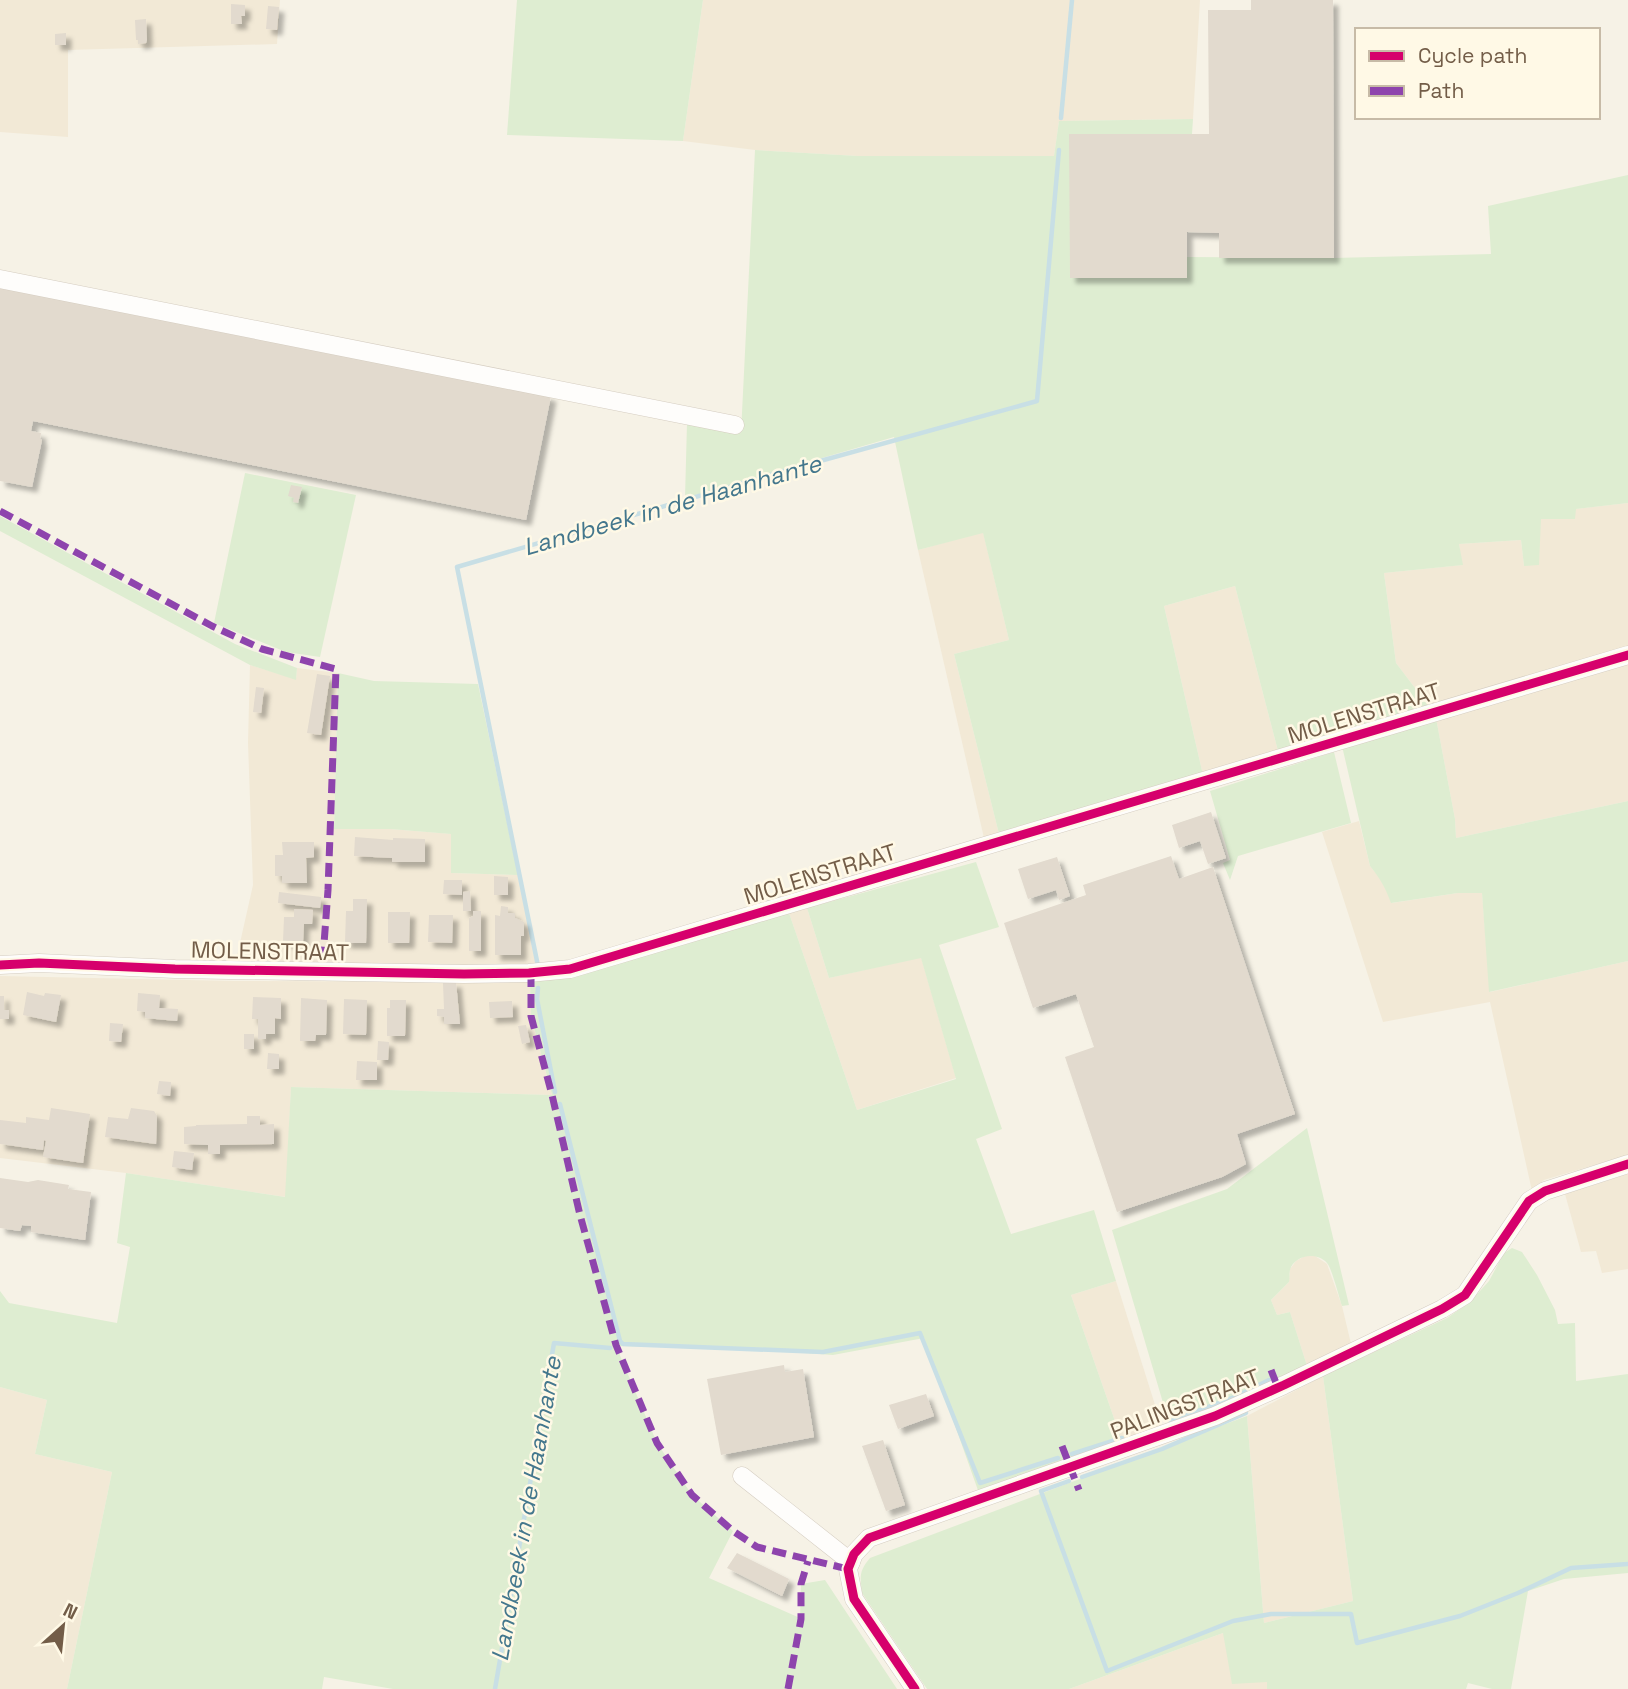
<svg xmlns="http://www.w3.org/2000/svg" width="1628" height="1689" font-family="'Space Grotesk',sans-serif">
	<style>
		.residential { fill: #f2e9d6 }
		.green { fill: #deedd1 }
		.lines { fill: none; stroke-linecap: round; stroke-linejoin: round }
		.stream { stroke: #c8dfe5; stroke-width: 4.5 }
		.building { fill: #e2dace; filter: url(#shadow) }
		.minor-casing { stroke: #d5cdc1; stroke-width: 19 }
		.minor { stroke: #fefdfb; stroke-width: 18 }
		.quiet { stroke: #8e44ad; stroke-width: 7; stroke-dasharray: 14 7; stroke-linecap: butt }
		.cycleway-casing { stroke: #fff9e6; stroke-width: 13 }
		.cycleway { stroke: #d6006c; stroke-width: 9 }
		.labels { text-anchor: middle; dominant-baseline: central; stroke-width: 5; stroke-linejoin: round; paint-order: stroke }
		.street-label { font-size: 23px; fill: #735d48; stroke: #fff9e6 }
		.water-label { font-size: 24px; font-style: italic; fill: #44778d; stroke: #fff9e6 }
	</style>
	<defs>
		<filter id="shadow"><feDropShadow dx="5.5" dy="5.5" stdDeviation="2" flood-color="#0004"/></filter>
	</defs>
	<rect width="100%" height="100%" fill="#f6f2e6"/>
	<!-- residential -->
	<g class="residential">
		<polygon points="0,0 280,0 277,44 68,50 68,137 0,132"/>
		<polygon points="703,0 1200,0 1193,119 1059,121 1054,156 858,156 755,150 683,141"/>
		<polygon points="1628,503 1628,646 1428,705 1396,663 1384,573 1462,565 1459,544 1521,540 1524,566 1541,519 1575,519 1575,509"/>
		<polygon points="983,532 1009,640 954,654 999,834 984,838 918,550"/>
		<polygon points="1235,586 1278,751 1203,775 1164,606"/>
		<polygon points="1628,664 1628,801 1456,838 1455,819 1436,718"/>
		<polygon points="250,665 296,679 297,668 338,673 334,829 390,829 452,834 451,873 518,875 537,964 515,970 235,965 253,885 248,743"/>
		<polygon points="1359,821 1370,866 1379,877 1386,888 1392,903 1458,893 1482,893 1490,992 1628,961 1628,1155 1544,1180 1532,1191 1490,1002 1383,1022 1322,832"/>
		<polygon points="807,908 829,978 921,957 956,1078 857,1110 789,913"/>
		<polygon points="0,976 234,981 530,982 531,1016 552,1095 291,1087 286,1197 126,1173 0,1158"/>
		<polygon points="1628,1174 1628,1269 1602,1273 1596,1251 1581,1252 1565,1194"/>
		<polygon points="1305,1256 1315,1256 1327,1264 1342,1306 1352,1348 1308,1369 1290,1312 1277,1315 1271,1300 1289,1282 1290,1269 1296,1261"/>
		<polygon points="1116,1281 1162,1427 1123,1444 1071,1295"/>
		<polygon points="1323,1376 1353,1601 1264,1623 1247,1416"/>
		<polygon points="0,1387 47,1400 35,1454 112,1472 67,1689 0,1689"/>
		<polygon points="1223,1633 1268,1682 1267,1689 1069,1689"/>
	</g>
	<!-- green -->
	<g class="green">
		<polygon points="517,0 703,0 683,141 507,135"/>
		<polygon points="1193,119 1192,134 1070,134 1071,278 1187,278 1187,257 1334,258 1491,254 1488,206 1628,175 1628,503 1576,509 1575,519 1541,519 1539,565 1524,566 1521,540 1459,544 1463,565 1384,573 1396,663 1428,705 1278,751 1235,586 1164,606 1203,775 999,834 954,654 1009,640 983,533 918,550 894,437 685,498 687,423 741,433 755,150 858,156 1054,156 1059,121"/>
		<polygon points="245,473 356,495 320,657 286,652 214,623"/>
		<polygon points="0,516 235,644 297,668 296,680 250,665 0,531"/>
		<polygon points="338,673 374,681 478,684 518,875 451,873 451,834 390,829 334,829"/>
		<path d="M1436,718L1455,819L1456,838L1628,801V961L1489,992L1482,893H1458L1391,903C1386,889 1380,878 1370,866L1342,746Z"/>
		<polygon points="1334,752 1351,823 1238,856 1230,880 1223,863 1230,860 1210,791"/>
		<polygon points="976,862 999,927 939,945 1002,1129 976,1139 1011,1234 1094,1210 1116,1281 1071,1295 1123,1444 980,1496 924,1338 833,1355 736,1348 616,1346 657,1443 692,1495 733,1531 709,1578 800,1618 801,1584 825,1580 897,1689 393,1689 324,1677 322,1689 67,1689 112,1472 35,1454 47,1400 0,1387 0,1291 9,1303 117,1323 130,1247 117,1243 126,1173 285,1197 291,1087 552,1095 531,1016 530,982 789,913 857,1110 956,1079 921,958 829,978 807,908"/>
		<path d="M1307,1128L1349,1305L1342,1306C1339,1297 1332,1269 1327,1263C1317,1251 1294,1255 1290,1270C1289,1274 1290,1278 1289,1282L1271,1300L1277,1315L1290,1312L1308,1369L1197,1416L1169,1423L1112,1230L1227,1189Z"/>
		<path d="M1512,1248L1522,1252L1537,1275L1555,1310L1558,1324L1575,1323L1576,1381L1628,1374V1573L1564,1579L1528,1591L1511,1689H1492L1468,1683L1466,1689H1267V1682L1232,1684L1223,1633L1069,1689H927L862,1593C860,1576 859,1571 870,1558L1247,1416L1264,1623L1353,1601L1323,1376L1447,1318L1470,1302L1489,1281L1504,1253Z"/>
	</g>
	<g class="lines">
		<!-- stream -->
		<g class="stream">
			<polyline points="1061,118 1072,0"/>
			<polyline points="538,966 457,567 784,471 1037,401 1059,150"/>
			<polyline points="538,988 537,999 555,1092"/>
			<polyline points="560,1104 620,1341 623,1344 823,1352 920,1333 980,1483 1058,1458"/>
			<polyline points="1171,1421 1237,1396 1269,1380"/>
			<polyline points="1072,1454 1122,1438"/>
			<polyline points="1082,1477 1162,1449 1246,1413"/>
			<polyline points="1069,1481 1041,1491 1107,1671 1233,1621 1271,1614 1351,1614 1357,1643 1460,1616 1518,1593 1571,1568 1628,1564"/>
			<polyline points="495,1689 554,1343 610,1348"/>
		</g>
	</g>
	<!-- building -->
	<g class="building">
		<polygon points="1251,0 1333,0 1334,258 1219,258 1219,233 1187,232 1187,278 1070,278 1069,134 1209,134 1208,10 1251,10"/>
		<polygon points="231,4 245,5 245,16 241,16 242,24 231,24"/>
		<polygon points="268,6 279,7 277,30 266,29"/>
		<polygon points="146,19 147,40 146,43 138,44 138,40 136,40 135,20"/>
		<polygon points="66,33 66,45 55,45 55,34"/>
		<polygon points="0,285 551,396 526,520 33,421 31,431 41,433 40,439 42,440 32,487 0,481"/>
		<polygon points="291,485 302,487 298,503 293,502 294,498 288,496"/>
		<polygon points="317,674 330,676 321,735 307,733"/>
		<polygon points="256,687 264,688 261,713 253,712"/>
		<polygon points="1211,812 1226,858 1208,864 1200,841 1179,848 1172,825"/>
		<polygon points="355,837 393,840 393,838 425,839 425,862 392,862 392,858 354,856"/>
		<polygon points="282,842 314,842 314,857 306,858 307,883 282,883 282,876 275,876 275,855 283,855"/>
		<polygon points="1171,856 1179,879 1213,867 1295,1114 1237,1134 1246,1164 1222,1177 1117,1212 1065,1057 1094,1047 1076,994 1033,1008 1004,923 1086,895 1083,885"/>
		<polygon points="1057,857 1070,896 1059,900 1056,890 1028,899 1018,869"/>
		<polygon points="494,876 508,877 508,895 494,895"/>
		<polygon points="444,880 462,880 462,895 443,894"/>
		<polygon points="470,891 471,911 463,911 463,892"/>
		<polygon points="279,892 321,897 320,908 278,903"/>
		<polygon points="353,899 367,899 366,943 345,943 346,911 353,911"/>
		<polygon points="501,906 508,907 508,913 515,913 515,918 524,922 524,936 521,936 521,955 495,955 495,915 500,916"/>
		<polygon points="294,909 313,910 312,924 304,924 303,942 283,942 284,917 294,917"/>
		<polygon points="473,911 481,911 481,951 469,951 469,918 473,916"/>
		<polygon points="388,912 410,912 409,943 388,943"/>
		<polygon points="429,915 453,915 452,943 428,942"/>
		<polygon points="456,982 460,1024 444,1024 444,1017 437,1016 437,1009 444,1009 443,983"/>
		<polygon points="27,992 44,996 45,993 61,995 56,1022 23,1015"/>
		<polygon points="138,993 160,995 159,1008 178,1009 177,1021 145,1018 145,1012 137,1011"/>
		<polygon points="0,996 4,996 4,1010 9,1010 9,1019 0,1019"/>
		<polygon points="253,997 281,998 281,1019 275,1018 275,1034 266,1034 266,1039 258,1039 258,1019 252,1019"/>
		<polygon points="301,998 327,1000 326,1035 316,1035 315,1041 300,1041"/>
		<polygon points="344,999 367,1000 366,1035 343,1034"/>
		<polygon points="390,1000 406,1000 405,1036 387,1036 387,1008 390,1008"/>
		<polygon points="512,1001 513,1017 490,1018 489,1002"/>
		<polygon points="110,1023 123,1024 121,1042 109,1041"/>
		<polygon points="526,1025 530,1042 522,1044 518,1026"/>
		<rect x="244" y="1034" width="10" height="15"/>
		<polygon points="378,1041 389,1042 388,1060 377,1060"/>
		<polygon points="268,1053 279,1054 279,1069 267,1069"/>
		<polygon points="357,1061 377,1062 377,1080 356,1080"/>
		<polygon points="159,1081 171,1082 170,1096 157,1094"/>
		<polygon points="51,1108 90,1114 83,1163 43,1157 46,1141 44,1140 43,1150 0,1144 0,1120 26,1123 26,1117 49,1120"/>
		<polygon points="131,1108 154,1111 157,1116 156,1144 105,1137 108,1117 128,1119"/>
		<polygon points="247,1116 260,1116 260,1125 274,1124 274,1144 220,1145 220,1154 208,1154 208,1145 184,1144 184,1127 196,1126 196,1125 247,1124"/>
		<polygon points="174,1151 194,1153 192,1170 172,1167"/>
		<polygon points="0,1178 28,1182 38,1180 69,1185 68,1189 91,1192 85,1240 31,1232 31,1226 22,1225 20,1231 0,1228"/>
		<polygon points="784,1365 785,1372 803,1369 814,1437 721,1455 707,1379"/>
		<polygon points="926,1394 934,1416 898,1429 889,1405"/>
		<polygon points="883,1440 905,1505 886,1511 862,1446"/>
		<polygon points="737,1553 789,1579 782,1596 727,1568"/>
	</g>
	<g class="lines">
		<!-- minor casing -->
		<g class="minor-casing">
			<g id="minor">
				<polyline points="0,279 735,425"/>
				<polyline points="0,965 39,963 175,969 464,974 529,973 570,969 1628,655"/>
				<polyline points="742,1476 851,1562"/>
				<polyline points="915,1689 854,1599 848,1569 854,1554 869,1538 1215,1416 1284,1385 1442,1309 1465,1295 1529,1201 1545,1191 1628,1164"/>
			</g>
		</g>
		<!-- minor -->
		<use href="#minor" class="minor"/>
		<!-- quiet -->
		<g class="quiet">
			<polyline points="0,511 212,626 262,649 336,669 328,890 322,971"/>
			<polyline points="531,973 531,1016 552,1095 580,1215 616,1345 657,1443 692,1495 733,1531 757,1547 848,1569"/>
			<polyline points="1271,1370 1278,1388"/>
			<polyline points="1062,1446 1079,1490"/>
			<polyline points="788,1689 801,1619 801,1584 808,1561"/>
		</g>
		<!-- cycleway casing -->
		<g class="cycleway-casing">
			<g id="cycleway">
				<polyline points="0,965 39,963 175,969 464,974 529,973 570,969 1628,655"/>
				<polyline points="915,1689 854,1599 848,1569 854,1554 869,1538 1215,1416 1284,1385 1442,1309 1465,1295 1529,1201 1545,1191 1628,1164"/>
			</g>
		</g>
		<!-- cycleway -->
		<use href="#cycleway" class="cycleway"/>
	</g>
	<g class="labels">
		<!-- street labels -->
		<g class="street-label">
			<text transform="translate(1364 713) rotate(-17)">MOLENSTRAAT</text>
			<text transform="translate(820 874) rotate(-17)">MOLENSTRAAT</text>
			<text transform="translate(270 951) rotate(1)">MOLENSTRAAT</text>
			<text transform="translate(1185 1404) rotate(-21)">PALINGSTRAAT</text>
		</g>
		<!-- water labels -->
		<g class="water-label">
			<text transform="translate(672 505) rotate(-16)">Landbeek in de Haanhante</text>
			<text transform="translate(526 1509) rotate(-80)">Landbeek in de Haanhante</text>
		</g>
	</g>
	<!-- legend -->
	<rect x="1355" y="28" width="245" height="91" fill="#fff9e6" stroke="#c7bba7" stroke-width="2"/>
	<rect x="1369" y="51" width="35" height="10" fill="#d6006c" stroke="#c7bba7" stroke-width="2"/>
	<text x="1418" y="63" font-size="21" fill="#735d48">Cycle path</text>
	<rect x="1369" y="86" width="35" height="10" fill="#8e44ad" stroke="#c7bba7" stroke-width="2"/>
	<text x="1418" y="98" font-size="21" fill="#735d48">Path</text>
	<!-- north arrow -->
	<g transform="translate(63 1626) rotate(27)" stroke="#fff9e6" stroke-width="5" paint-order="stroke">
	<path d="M0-5L12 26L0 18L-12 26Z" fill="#735d48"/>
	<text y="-10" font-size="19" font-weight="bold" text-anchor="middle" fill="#735d48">N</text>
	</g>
</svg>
